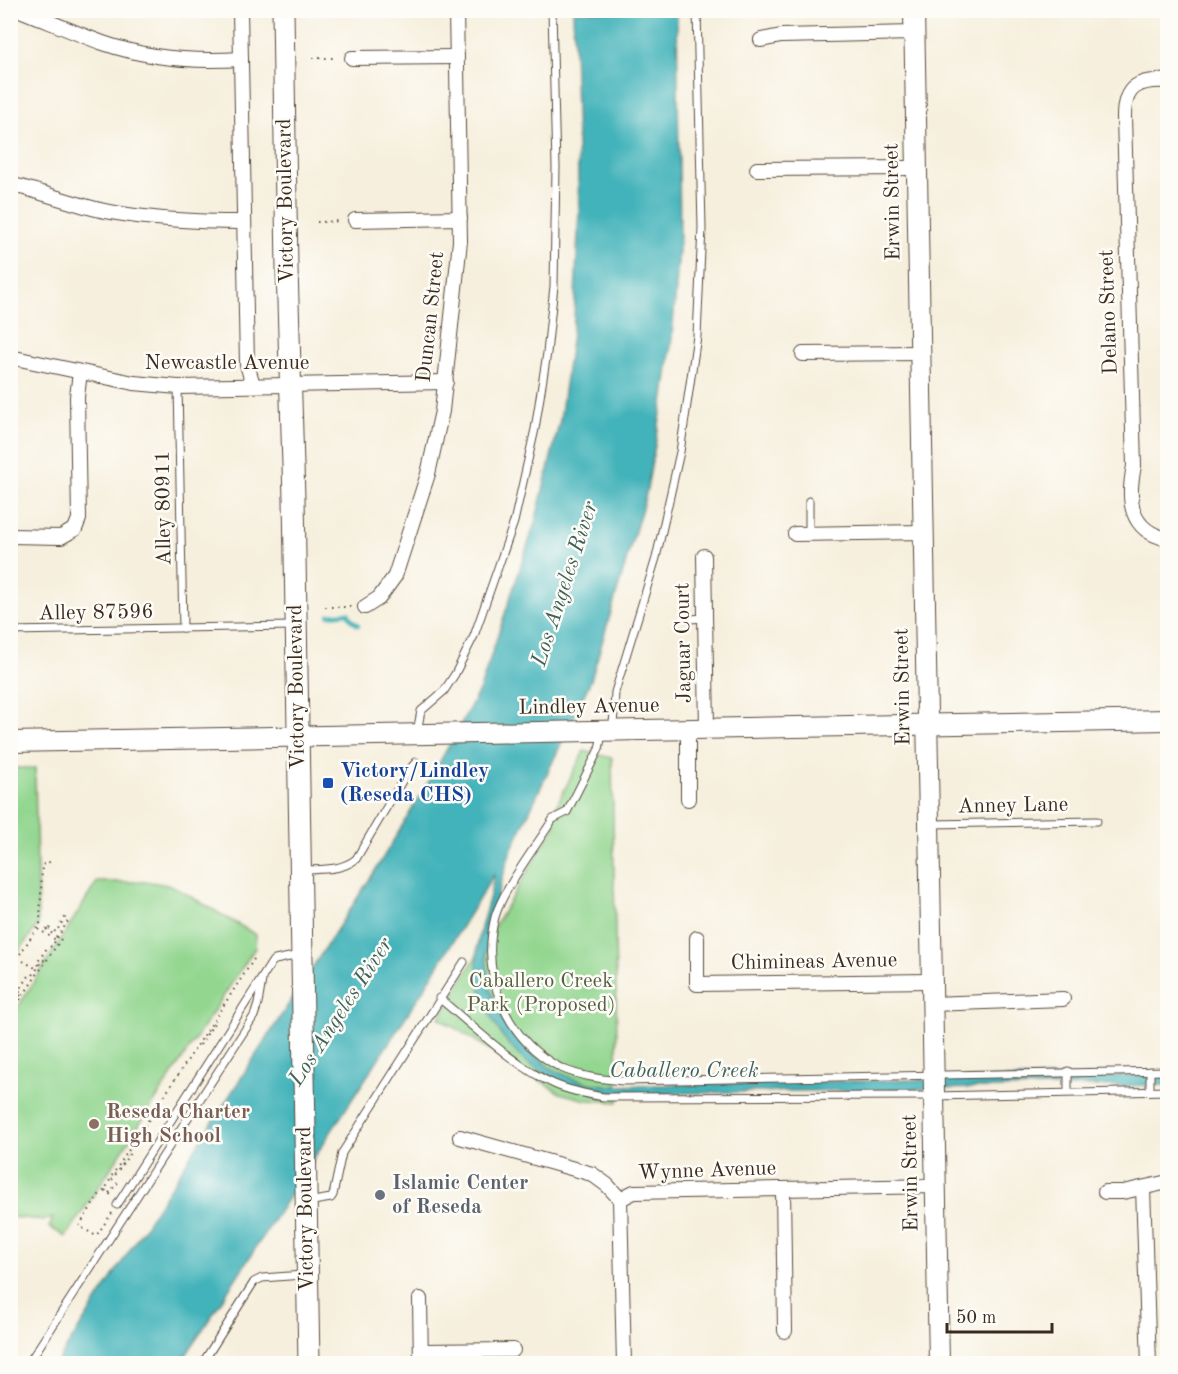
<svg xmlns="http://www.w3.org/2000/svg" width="1178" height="1374" font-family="'Old Standard TT',serif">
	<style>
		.green { fill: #92d68f; stroke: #668056; stroke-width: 1.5 }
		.water { fill: #43b3ba; stroke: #3f6e6c; stroke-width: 1.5 }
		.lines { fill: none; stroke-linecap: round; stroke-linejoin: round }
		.stream { stroke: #43b3ba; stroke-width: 4.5 }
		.lane-casing { stroke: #57483b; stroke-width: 9 }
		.street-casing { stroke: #57483b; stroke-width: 16 }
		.secondary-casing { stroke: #57483b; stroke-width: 22 }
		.primary-casing { stroke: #57483b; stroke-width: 23 }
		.path { stroke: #57483b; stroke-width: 2; stroke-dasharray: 1.5 4.5; stroke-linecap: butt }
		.lane { stroke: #fff; stroke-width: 7 }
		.street { stroke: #fff; stroke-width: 14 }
		.secondary { stroke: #fff; stroke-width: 20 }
		.primary { stroke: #fff; stroke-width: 21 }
		.transit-dot { fill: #1a4fb4; stroke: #fdfcf7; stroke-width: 2 }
		.education-dot { fill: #8d6e63; stroke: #fdfcf7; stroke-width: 2 }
		.worship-dot { fill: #6b7280; stroke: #fdfcf7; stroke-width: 2 }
		.labels { text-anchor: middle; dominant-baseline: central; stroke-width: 5; stroke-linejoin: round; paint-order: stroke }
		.street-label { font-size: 21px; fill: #3b2a1e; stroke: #fdfcf7 }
		.transit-label { font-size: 21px; font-weight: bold; fill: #164399; stroke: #fdfcf7; text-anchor: start }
		.park-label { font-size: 21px; fill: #555e40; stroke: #fdfcf7 }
		.education-label { font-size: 21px; font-weight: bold; fill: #785e54; stroke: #fdfcf7; text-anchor: start }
		.worship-label { font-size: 21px; font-weight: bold; fill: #5b616d; stroke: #fdfcf7; text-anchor: start }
		.water-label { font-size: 22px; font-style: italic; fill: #3e615c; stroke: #fdfcf7 }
	</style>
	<rect width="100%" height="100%" fill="#fdfcf7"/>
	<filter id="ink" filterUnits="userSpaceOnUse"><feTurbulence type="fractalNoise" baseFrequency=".0167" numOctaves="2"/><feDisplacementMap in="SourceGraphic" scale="12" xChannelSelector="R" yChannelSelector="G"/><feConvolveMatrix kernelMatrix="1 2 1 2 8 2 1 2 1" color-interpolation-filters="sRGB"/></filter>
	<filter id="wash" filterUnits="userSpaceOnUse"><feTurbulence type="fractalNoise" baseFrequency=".008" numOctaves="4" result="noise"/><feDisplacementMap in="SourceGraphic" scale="24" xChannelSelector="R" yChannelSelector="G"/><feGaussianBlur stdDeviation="1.35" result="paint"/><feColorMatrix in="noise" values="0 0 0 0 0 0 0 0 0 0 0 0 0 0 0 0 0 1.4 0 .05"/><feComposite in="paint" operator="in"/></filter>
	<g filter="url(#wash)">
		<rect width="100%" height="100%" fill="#f6efdd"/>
		<!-- green -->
		<g class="green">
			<polygon points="584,751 612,758 618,1102 586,1100 560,1093 439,1018 555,826 552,814"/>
			<polygon points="11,768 35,768 38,925 11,962"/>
			<polygon points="97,882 151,882 173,886 256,935 255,948 66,1237 49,1227 53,1218 45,1220 11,1217 11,1018"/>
		</g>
		<!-- water -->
		<path class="water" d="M573,11H677L680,236L672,338L664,397L646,494L591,680L510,853L491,917L486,954L490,988L498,1012L506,1025L521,1043L550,1068L571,1078L589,1083L612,1086L1154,1075H1167V1085L631,1094C604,1093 576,1090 551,1077C504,1055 474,1002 477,950C479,924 492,899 494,874L427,984L181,1363L56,1364L378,866L432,776L480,689L535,523L560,420L574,319L579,211Z"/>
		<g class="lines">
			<!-- stream -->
			<polyline class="stream" points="329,615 348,613 352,620 358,625"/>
		</g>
	</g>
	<g filter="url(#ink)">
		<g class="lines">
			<!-- lane casing -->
			<g class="lane-casing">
				<g id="lane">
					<polyline points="178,387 183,628"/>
					<polyline points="809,501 809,534"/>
					<polyline points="690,619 705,618"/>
					<polyline points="10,631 293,626"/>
					<polyline points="613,727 615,692 656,558 680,452 697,336 702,228 697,10"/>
					<polyline points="417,732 421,711 444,691 455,674 474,636 514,522 535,429 547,353 554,286 556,167 552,10"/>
					<path d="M602,734L599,749L567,812L553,819C537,845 503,889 495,917C480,976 506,1040 561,1068C581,1077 602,1079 623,1081L1168,1071"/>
					<polyline points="932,824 1097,821"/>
					<path d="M304,870C322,869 341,871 356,859L408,771L416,762"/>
					<path d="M439,998C473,1026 515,1067 554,1084C570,1091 586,1094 604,1097L934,1096L1168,1091"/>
					<polyline points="1150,1071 1150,1091"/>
					<polyline points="1068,1092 1068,1071"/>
					<polyline points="307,1202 331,1198 333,1195 342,1153 464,962"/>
					<polyline points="117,1205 272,962 275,960 299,955"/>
					<polyline points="28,1364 254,1016 258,1004 262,980"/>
					<polyline points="202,1364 254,1282 262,1278 303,1275"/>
				</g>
			</g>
			<!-- street casing -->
			<g class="street-casing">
				<g id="street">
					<path d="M20,10C48,21 75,33 103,43C146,58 196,62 241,59"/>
					<polyline points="240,10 247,364 253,385"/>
					<polyline points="761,40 781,36 914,33"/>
					<polyline points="352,58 457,57"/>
					<path d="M1168,81C1139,79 1124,86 1124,117L1134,466C1127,500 1129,531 1168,539"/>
					<polyline points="757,169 916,168"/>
					<path d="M10,184C42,192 73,204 105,211C151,220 197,222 244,222"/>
					<polyline points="355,220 460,218"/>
					<polyline points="803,354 920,353"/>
					<polyline points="10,357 134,383 178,387 446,382"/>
					<polyline points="795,534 924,532"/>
					<polyline points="10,536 61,537 75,529 79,519 77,397 80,372"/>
					<polyline points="704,556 707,728"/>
					<polyline points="365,607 379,598 395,576 428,474 442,411 460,241 456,10"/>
					<polyline points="688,729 688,799"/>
					<polyline points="697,938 697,984 931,981"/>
					<polyline points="932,1004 1063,999"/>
					<polyline points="460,1137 592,1174 607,1185 620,1199"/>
					<polyline points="1143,1188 1149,1364"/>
					<polyline points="783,1189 785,1331"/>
					<polyline points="1105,1192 1123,1192 1168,1182"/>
					<polyline points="620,1199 634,1192 935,1186"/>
					<polyline points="620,1199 624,1364"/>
					<polyline points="420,1299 421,1364"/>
					<polyline points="421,1351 513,1350"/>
				</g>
			</g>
			<!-- secondary casing -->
			<g class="secondary-casing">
				<g id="secondary">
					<polyline points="914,10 939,1364"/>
					<polyline points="10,742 1168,720"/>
				</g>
			</g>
			<!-- primary casing -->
			<g class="primary-casing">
				<polyline id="primary" points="283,10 287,269 294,498 309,1364"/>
			</g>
			<!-- path -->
			<g class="path">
				<polyline points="313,58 337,58"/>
				<polyline points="317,222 341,221"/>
				<polyline points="325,607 352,607"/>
				<polyline points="38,929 56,940"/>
				<polyline points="57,937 46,929 47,927 56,932 66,916"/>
				<polyline points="23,961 37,969"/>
				<polyline points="39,965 37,963 47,948 52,946 70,918"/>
				<polyline points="10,969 40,924 42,865 52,861"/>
				<polyline points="10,990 20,996"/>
				<polyline points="10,996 20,1002"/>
				<polyline points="20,996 22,992 19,991 29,976 33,975 43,960 46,961"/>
				<polyline points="10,1003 13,1005 10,1007"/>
				<polyline points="10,1015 61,939"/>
				<polyline points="200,1045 216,1020"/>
				<polyline points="112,1180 132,1150"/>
				<polyline points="105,1190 111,1195"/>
				<polyline points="109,1193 120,1180"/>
				<polyline points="112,1213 96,1236 79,1226 99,1195 105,1190 113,1174 256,956"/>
			</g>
			<!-- lane -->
			<use href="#lane" class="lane"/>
			<!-- street -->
			<use href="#street" class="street"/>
			<!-- secondary -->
			<use href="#secondary" class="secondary"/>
			<!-- primary -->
			<use href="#primary" class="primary"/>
		</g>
	</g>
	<!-- markers -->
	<rect class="transit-dot" x="322" y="777" width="12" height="12" rx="3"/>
	<circle class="education-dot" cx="94" cy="1124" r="6"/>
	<circle class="worship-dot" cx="380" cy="1195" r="6"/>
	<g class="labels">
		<!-- street labels -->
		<g class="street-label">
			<text transform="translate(286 201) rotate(-91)">Victory Boulevard</text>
			<text transform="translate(893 202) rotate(-91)">Erwin Street</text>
			<text transform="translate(1109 312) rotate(-92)">Delano Street</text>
			<text transform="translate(431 317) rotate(-84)">Duncan Street</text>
			<text x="227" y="363">Newcastle Avenue</text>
			<text transform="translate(164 508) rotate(-91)">Alley 80911</text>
			<text transform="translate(96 613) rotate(-1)">Alley 87596</text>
			<text transform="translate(684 643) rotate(-91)">Jaguar Court</text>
			<text transform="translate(297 687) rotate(-91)">Victory Boulevard</text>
			<text transform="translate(903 687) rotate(-91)">Erwin Street</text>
			<text transform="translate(589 707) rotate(-1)">Lindley Avenue</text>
			<text transform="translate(1013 806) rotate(-1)">Anney Lane</text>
			<text transform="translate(814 962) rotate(-1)">Chimineas Avenue</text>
			<text transform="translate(707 1171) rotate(-2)">Wynne Avenue</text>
			<text transform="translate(911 1173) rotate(-91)">Erwin Street</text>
			<text transform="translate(306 1209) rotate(-91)">Victory Boulevard</text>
		</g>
		<!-- transit labels -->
		<g class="transit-label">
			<text x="340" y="771">Victory/Lindley<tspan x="340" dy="24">(Reseda CHS)</tspan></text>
		</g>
		<!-- park labels -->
		<g class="park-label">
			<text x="541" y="981">Caballero Creek<tspan x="541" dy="24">Park (Proposed)</tspan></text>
		</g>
		<!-- education labels -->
		<g class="education-label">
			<text x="106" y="1112">Reseda Charter<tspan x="106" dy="24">High School</tspan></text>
		</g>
		<!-- worship labels -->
		<g class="worship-label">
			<text x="392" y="1183">Islamic Center<tspan x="392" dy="24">of Reseda</tspan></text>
		</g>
		<!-- water labels -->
		<g class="water-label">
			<text transform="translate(565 584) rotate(-72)">Los Angeles River</text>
			<text transform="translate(341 1012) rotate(-57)">Los Angeles River</text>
			<text x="684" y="1071">Caballero Creek</text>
		</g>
	</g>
	<!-- margin -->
	<rect width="1178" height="1374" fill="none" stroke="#fdfcf7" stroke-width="36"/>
	<!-- scale -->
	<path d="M947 1323v9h105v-9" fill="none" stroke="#3b2a1e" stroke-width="3"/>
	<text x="956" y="1323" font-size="18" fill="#3b2a1e" stroke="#fdfcf7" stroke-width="4.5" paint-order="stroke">50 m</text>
</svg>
